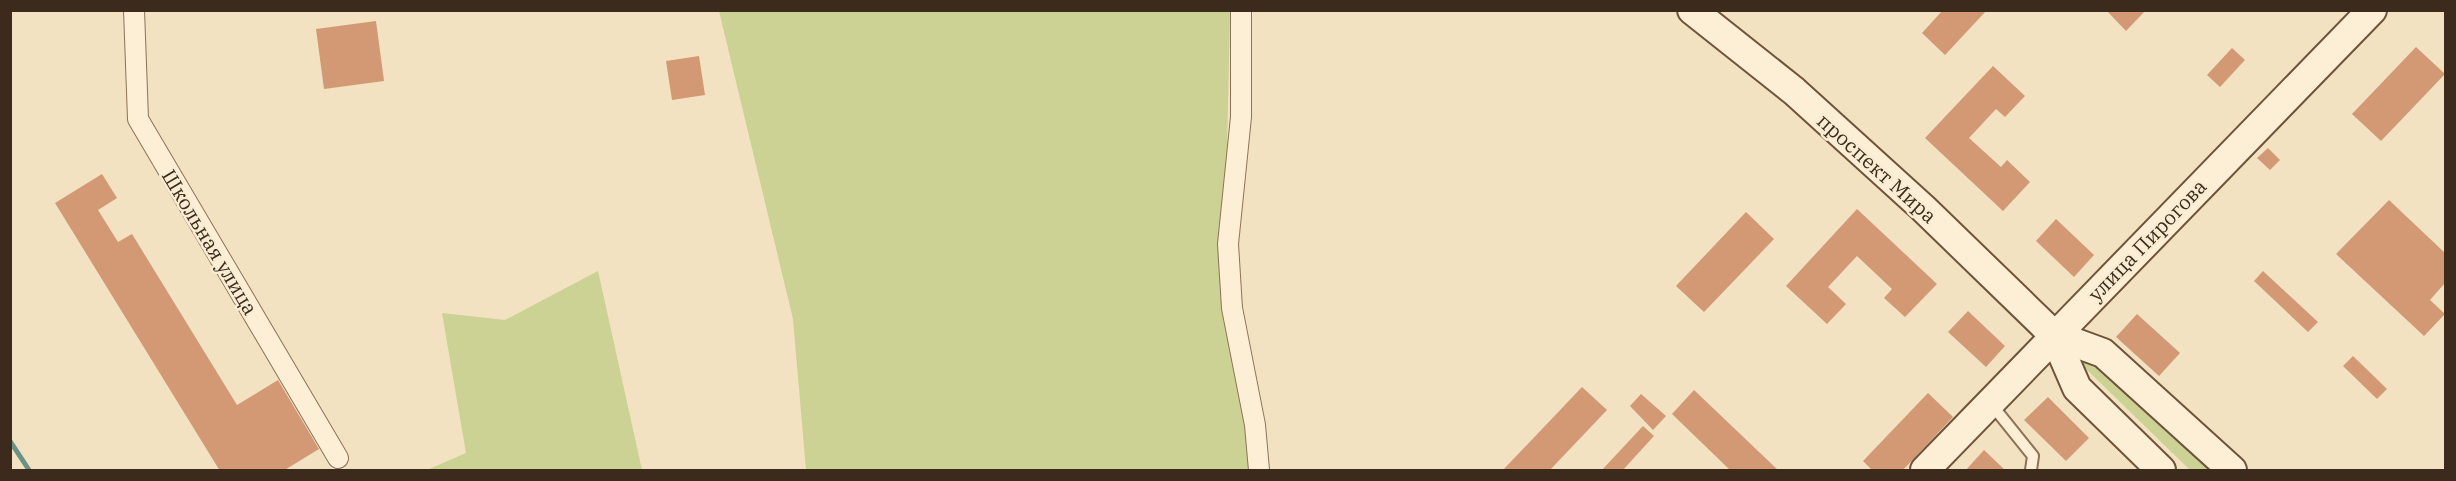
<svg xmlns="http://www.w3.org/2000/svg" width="2456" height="481" font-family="'IBM Plex Serif',serif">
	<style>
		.green { fill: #ccd194 }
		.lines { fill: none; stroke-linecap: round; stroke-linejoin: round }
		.stream { stroke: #6a9388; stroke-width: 5 }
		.building { fill: #d39974 }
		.lane-casing { stroke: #8d7257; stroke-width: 14 }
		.street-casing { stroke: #8d7257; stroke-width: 22 }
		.secondary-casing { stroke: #6f533a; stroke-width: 32 }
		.lane { stroke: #fcefd6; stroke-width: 10 }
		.street { stroke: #fcefd6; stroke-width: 20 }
		.secondary { stroke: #fcefd6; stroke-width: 28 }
		.labels { text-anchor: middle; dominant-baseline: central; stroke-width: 5; stroke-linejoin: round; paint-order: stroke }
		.street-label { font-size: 20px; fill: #3c2b1d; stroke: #f8ecd2 }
	</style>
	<rect width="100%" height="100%" fill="#f2e2c2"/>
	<!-- green -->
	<g class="green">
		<polygon points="719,11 1230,11 1224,287 1251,470 806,470 793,319"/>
		<polygon points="598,271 642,470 427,470 466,453 442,313 505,320"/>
		<polygon points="2098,356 2221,470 2190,470 2081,364"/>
	</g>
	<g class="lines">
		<!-- stream -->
		<polyline class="stream" points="10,441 29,470"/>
	</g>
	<!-- building -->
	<g class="building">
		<polygon points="1943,10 1987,10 1945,55 1922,33"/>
		<polygon points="2106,10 2146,10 2126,31"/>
		<polygon points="376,21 384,81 324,89 316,29"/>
		<polygon points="2416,47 2445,74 2381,141 2352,114"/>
		<polygon points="2232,48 2245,60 2220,87 2207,75"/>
		<polygon points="699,56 705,95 672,100 666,61"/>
		<polygon points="1993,66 2025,96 2005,117 1996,109 1969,138 2001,167 2007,160 2030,182 2003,211 1925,138"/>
		<polygon points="2268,148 2280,160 2270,170 2257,158"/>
		<polygon points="102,174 117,198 98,210 118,242 132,234 237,405 278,380 319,449 283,471 220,471 55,203"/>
		<polygon points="2389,200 2445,253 2445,283 2430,300 2445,314 2424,336 2336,254"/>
		<polygon points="1857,209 1937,284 1905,317 1884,298 1892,289 1857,256 1828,287 1846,304 1827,324 1786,286"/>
		<polygon points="1746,212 1774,239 1704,312 1676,286"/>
		<polygon points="2056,219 2094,255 2074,277 2036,241"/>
		<polygon points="2263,271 2318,322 2308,332 2254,281"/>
		<polygon points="1968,311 2005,346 1986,367 1948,332"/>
		<polygon points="2137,314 2180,353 2159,376 2116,337"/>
		<polygon points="2353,356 2387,389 2377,399 2343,366"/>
		<polygon points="1582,387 1607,410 1549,471 1502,471"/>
		<polygon points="1694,390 1779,471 1731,471 1672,414"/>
		<polygon points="1928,393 1953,417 1902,471 1873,471 1863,461"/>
		<polygon points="1641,394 1666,416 1653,430 1630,406"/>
		<polygon points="2048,397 2089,438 2066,461 2024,420"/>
		<polygon points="1643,426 1654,436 1622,471 1601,471"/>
		<polygon points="1984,450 2006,471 1965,471"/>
	</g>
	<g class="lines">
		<!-- lane casing -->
		<g class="lane-casing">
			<polyline id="lane" points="1992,405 2033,456 2031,470"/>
		</g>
		<!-- street casing -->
		<g class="street-casing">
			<g id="street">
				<polyline points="134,10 138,119 338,458"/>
				<polyline points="1241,10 1241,117 1228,244 1232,308 1255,425 1259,470"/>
			</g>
		</g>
		<!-- secondary casing -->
		<g class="secondary-casing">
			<g id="secondary">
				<polyline points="1692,10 1794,91 1923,208 2054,335 2077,388 2161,470"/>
				<polyline points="2054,335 2103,353 2232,470"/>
				<polyline points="1925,470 2372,10"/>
			</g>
		</g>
		<!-- lane -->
		<use href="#lane" class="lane"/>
		<!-- street -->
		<use href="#street" class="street"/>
		<!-- secondary -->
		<use href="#secondary" class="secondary"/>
	</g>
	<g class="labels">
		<!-- street labels -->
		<g class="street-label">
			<text transform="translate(1877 168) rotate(42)">проспект Мира</text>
			<text transform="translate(2147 240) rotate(-46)">улица Пирогова</text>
			<text transform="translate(210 242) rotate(59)">Школьная улица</text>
		</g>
	</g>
	<!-- border -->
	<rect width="2456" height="481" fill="none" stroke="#3c2b1d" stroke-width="24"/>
</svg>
